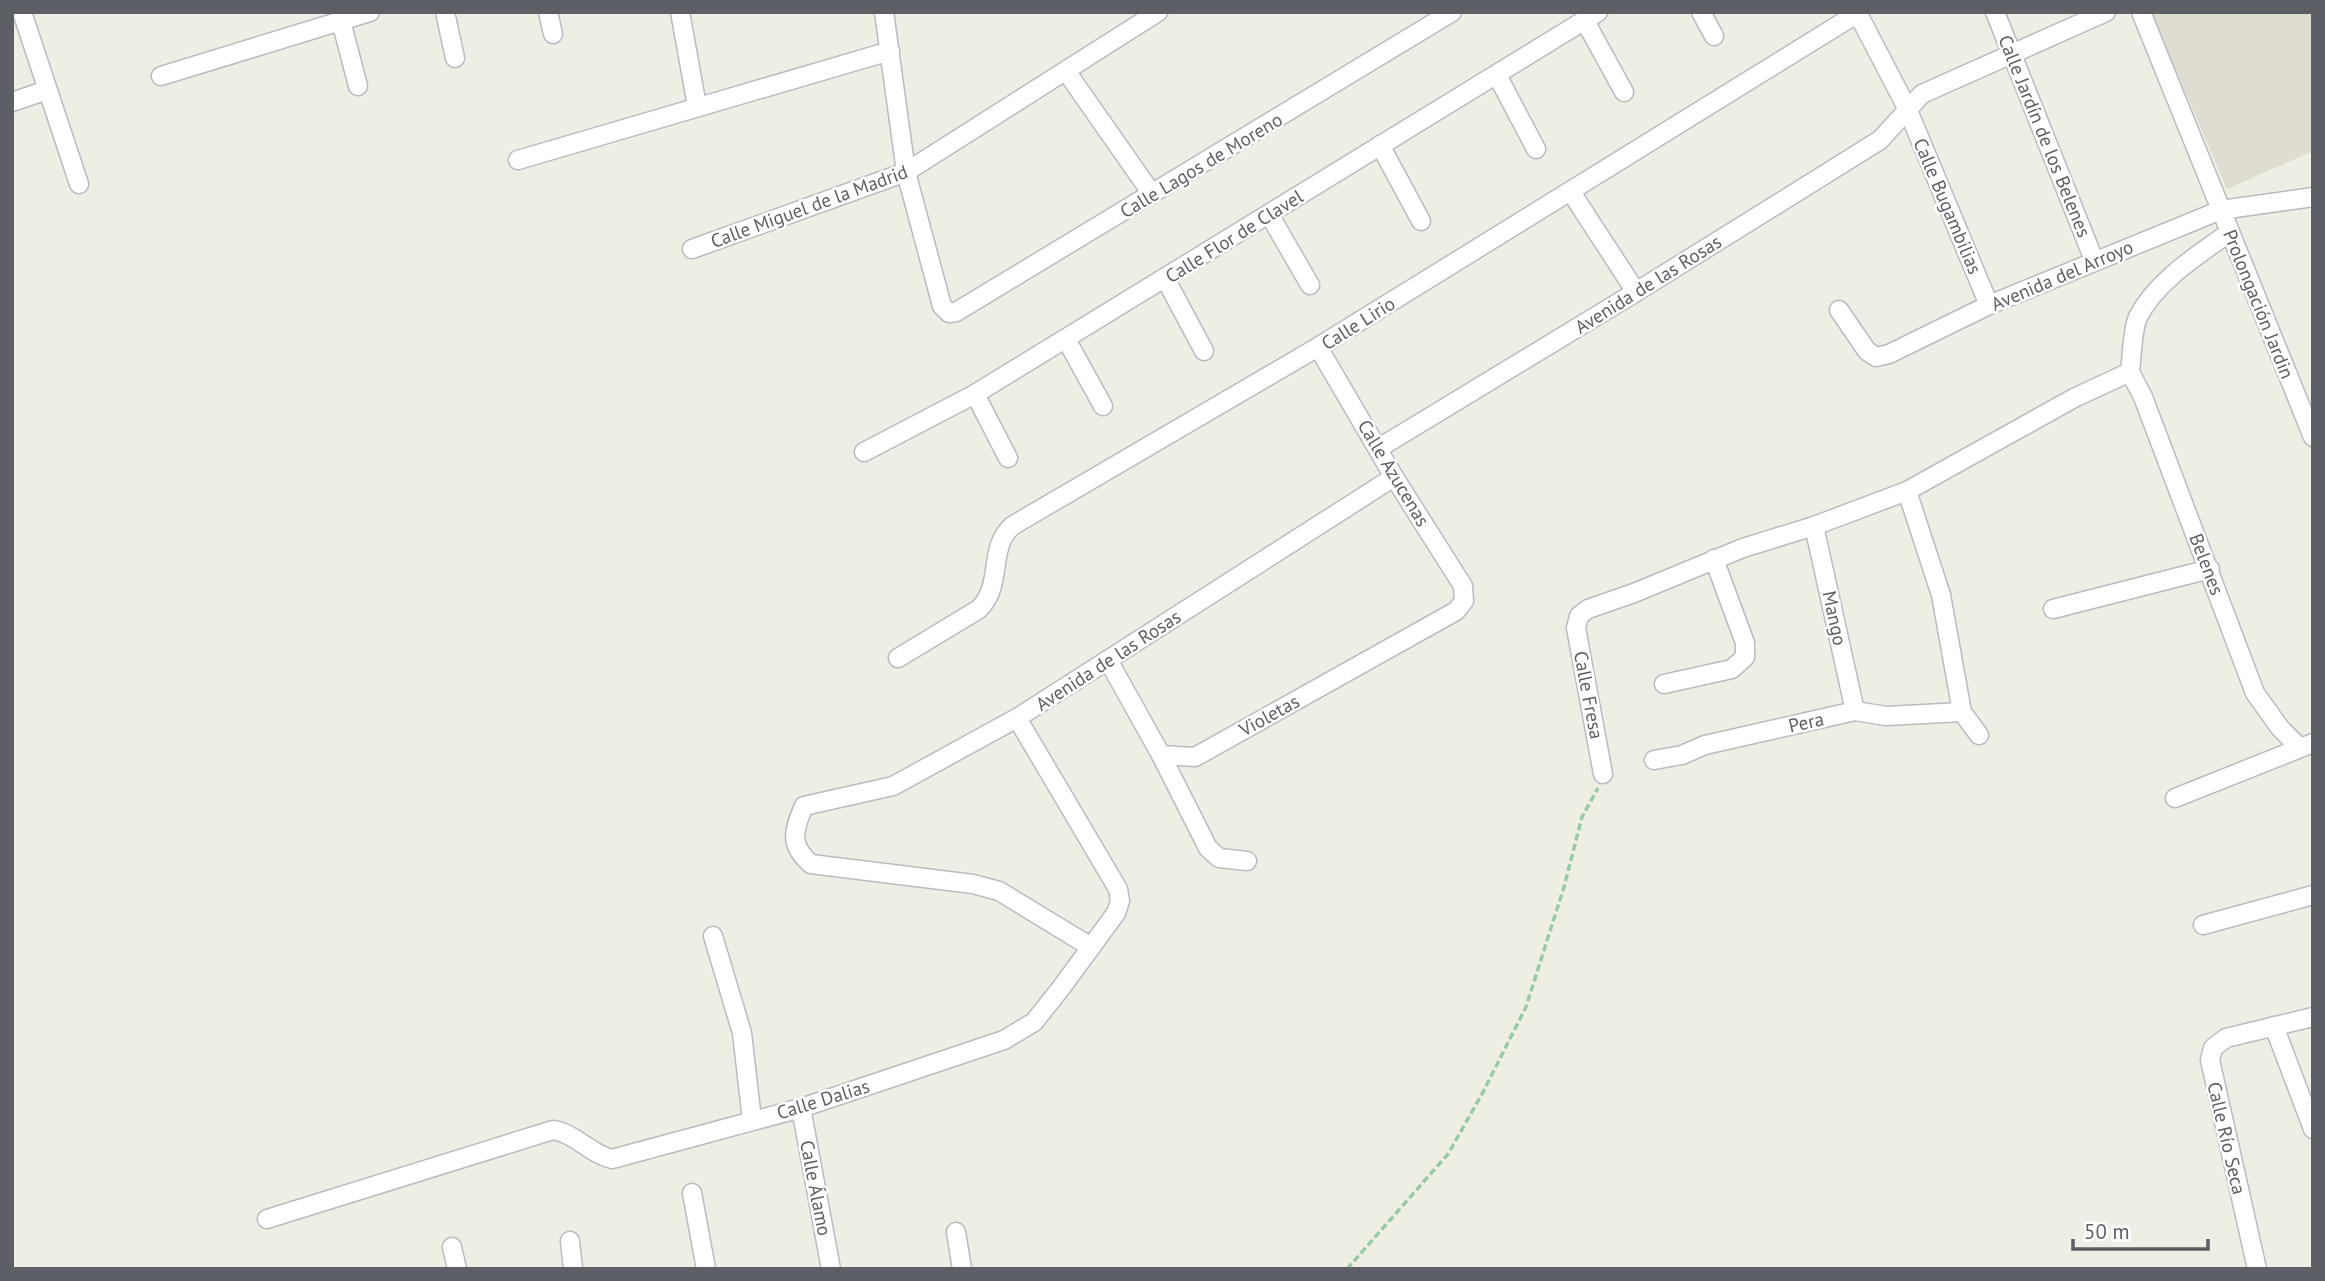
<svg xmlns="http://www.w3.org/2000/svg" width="2325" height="1281" font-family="'PT Sans',sans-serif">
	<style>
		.education { fill: #dfddd2 }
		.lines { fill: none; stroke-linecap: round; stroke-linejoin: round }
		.minor-casing { stroke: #b9bbc1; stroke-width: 21 }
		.path { stroke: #98c9ab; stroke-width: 3.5; stroke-dasharray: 7 3.5; stroke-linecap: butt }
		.minor { stroke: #fff; stroke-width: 18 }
		.labels { text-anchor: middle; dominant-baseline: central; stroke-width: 5; stroke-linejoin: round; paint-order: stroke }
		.street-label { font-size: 19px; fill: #5c5f65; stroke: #fff }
	</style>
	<rect width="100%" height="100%" fill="#efeee4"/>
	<!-- education -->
	<polygon class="education" points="2151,12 2313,12 2313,151 2227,189"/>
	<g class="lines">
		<!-- minor casing -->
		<g class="minor-casing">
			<g id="minor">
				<polyline points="22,12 79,184"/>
				<polyline points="445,12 455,58"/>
				<polyline points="548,12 553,34"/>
				<polyline points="680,12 697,106"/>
				<polyline points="884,12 906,172 942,306 949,313 956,312 1452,12"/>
				<polyline points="1701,12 1714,36"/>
				<polyline points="1857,12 1907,108 1989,305"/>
				<polyline points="1995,12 2094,260"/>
				<polyline points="2141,12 2313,437"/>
				<polyline points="341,21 358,86"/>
				<polyline points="1585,21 1624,92"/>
				<polyline points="1066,71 1152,194"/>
				<polyline points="1497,75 1536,149"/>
				<polyline points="161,76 370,12"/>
				<polyline points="12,102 47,90"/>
				<polyline points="1380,145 1421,221"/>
				<polyline points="518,160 890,51"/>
				<polyline points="1571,192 1636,292"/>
				<polyline points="1269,214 1310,285"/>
				<polyline points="692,249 906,172 1158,12"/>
				<polyline points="1165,278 1204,351"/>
				<polyline points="1839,310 1867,351 1876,357 1889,354 1989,305 2221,210 2313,197"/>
				<polyline points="1066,339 1103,406"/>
				<polyline points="2130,372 2143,397 2255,693 2280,728 2299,747"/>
				<path d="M2130,372C2132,357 2132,330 2138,317C2156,281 2198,255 2230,232"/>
				<polyline points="975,394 1008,458"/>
				<polyline points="1379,448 1636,292 1880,140 1922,94 2106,12"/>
				<polyline points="864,452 975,394 1598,12"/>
				<polyline points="1907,491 1941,595 1962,712 1979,735"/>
				<polyline points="1814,526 1855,711"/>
				<polyline points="2053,609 2210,569"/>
				<path d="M898,658L979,609C1004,584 987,549 1012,526L1318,347L1858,13"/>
				<polyline points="1108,660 1161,755 1208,848 1219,858 1247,861"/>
				<polyline points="1664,684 1732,669 1745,657 1745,643 1714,559"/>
				<polyline points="1161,755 1195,757 1456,611 1464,601 1463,586 1394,477 1318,347"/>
				<polyline points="1654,760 1682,755 1705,745 1855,711 1886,716 1962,712"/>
				<polyline points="1603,774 1576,628 1579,616 1588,609 1634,593 1743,548 1814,526 1907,491 2074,398 2130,372"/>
				<polyline points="2175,798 2313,743"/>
				<polyline points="2203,925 2313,895"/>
				<polyline points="713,936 742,1033 752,1120"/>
				<path d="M1091,947L999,891L973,884L811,864C789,845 793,831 804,806L893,786L1017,718L1394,477"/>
				<polyline points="2274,1026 2313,1129"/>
				<polyline points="801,1108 831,1269"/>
				<polyline points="692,1193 706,1269"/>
				<path d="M267,1219L553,1130C575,1133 590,1154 612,1159L801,1108L1004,1040L1034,1022L1061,988L1116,913L1120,901L1118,889L1017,718"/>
				<polyline points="956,1232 962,1269"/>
				<polyline points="570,1241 573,1269"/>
				<polyline points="452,1247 457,1269"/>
				<polyline points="2257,1269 2210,1060 2213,1048 2226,1038 2313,1017"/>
			</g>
		</g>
		<!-- path -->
		<polyline class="path" points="1347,1269 1448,1154 1482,1094 1526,1007 1564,887 1582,817 1598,788"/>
		<!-- minor -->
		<use href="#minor" class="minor"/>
	</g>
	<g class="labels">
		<!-- street labels -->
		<g class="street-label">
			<text transform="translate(2045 136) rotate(68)">Calle Jardín de los Belenes</text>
			<text transform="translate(1201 165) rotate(-31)">Calle Lagos de Moreno</text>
			<text transform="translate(809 206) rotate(-20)">Calle Miguel de la Madrid</text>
			<text transform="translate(1948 206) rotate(67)">Calle Bugambilias</text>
			<text transform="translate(1234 236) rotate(-32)">Calle Flor de Clavel</text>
			<text transform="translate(2062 275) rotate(-23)">Avenida del Arroyo</text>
			<text transform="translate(1648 284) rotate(-32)">Avenida de las Rosas</text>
			<text transform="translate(2259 304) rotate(68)">Prolongación Jardin</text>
			<text transform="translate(1358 323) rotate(-32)">Calle Lirio</text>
			<text transform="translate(1394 473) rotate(59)">Calle Azucenas</text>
			<text transform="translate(2207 564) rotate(69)">Belenes</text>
			<text transform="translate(1835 618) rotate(78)">Mango</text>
			<text transform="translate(1108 660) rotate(-33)">Avenida de las Rosas</text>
			<text transform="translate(1589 695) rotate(79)">Calle Fresa</text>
			<text transform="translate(1269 715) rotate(-29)">Violetas</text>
			<text transform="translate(1806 722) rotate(-13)">Pera</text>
			<text transform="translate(823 1099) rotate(-17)">Calle Dalias</text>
			<text transform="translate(2227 1138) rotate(77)">Calle Río Seca</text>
			<text transform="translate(816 1188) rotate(79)">Calle Álamo</text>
		</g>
	</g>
	<!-- border -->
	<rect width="2325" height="1281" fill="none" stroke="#5c5f65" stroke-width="28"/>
	<!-- scale -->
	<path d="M2073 1239v10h135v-10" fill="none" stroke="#5c5f65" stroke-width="3.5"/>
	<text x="2084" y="1239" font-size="21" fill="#5c5f65" stroke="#ffffff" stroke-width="5" paint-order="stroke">50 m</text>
</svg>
